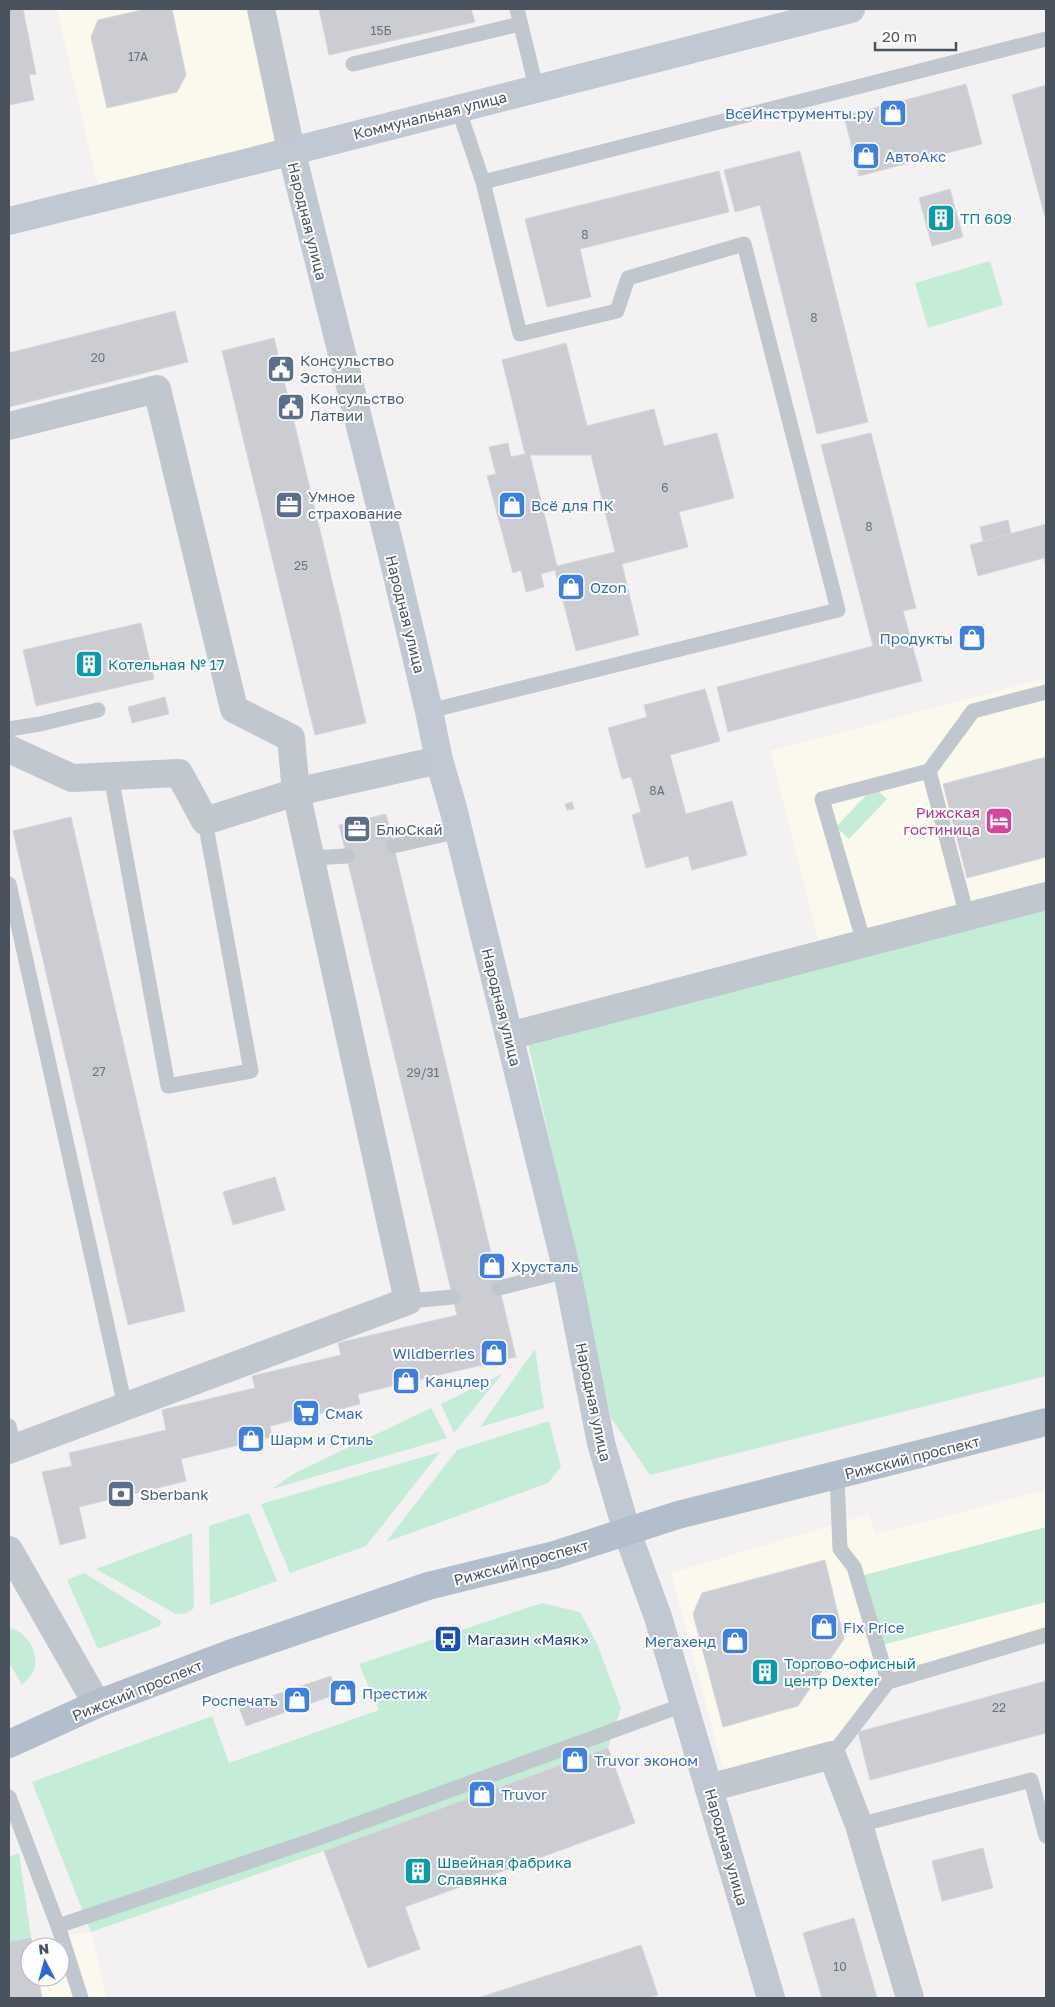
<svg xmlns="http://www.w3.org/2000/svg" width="1055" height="2007" font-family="'Golos Text',sans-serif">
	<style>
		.commercial { fill: #fbf8ed; fill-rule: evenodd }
		.green { fill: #c4ecd7 }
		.building { fill: #cbcdd3; stroke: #d5d7dc; fill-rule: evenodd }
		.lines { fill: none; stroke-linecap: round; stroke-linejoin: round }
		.lane { stroke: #c0c7ce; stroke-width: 15 }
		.street { stroke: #c0c7ce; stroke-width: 28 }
		.secondary { stroke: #c0c8d3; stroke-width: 28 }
		.primary { stroke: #b3becd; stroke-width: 28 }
		.labels { text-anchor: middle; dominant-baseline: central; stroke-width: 4; stroke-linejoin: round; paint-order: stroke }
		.number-label { font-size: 12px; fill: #6a727a }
		.shop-label { font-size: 15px; fill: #366cbe; stroke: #fff; text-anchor: start }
		.street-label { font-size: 15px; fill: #4a535d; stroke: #fff }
		.culture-label { font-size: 15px; fill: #0d838f; stroke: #fff; text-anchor: start }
		.service-label { font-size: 15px; fill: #4e5e75; stroke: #fff; text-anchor: start }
		.hotel-label { font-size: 15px; fill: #b23c85; stroke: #fff; text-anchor: end }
		.transit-label { font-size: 15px; fill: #164399; stroke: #fff; text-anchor: start }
	</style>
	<rect width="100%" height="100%" fill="#f3f1f1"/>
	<!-- commercial -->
	<g class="commercial">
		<polygon points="57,9 252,9 282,145 99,191"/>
		<polygon points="1046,678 1046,903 821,950 770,751"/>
		<polygon points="1046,1490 1046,1641 876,1685 828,1751 734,1775 722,1765 671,1573 869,1514 876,1534"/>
		<path d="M91,1932L107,1998H9V1942ZM30,1947H60V1977H30Z"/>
	</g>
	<!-- green -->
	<g class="green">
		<polygon points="990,261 1003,305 928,328 915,283"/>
		<polygon points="874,787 887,799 849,839 836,827"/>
		<polygon points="1046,903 1046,1376 650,1475 611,1418 527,1038"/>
		<polygon points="535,1349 544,1408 480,1427"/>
		<polygon points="502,1374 454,1433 441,1404"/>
		<polygon points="431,1408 447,1438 272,1489 295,1473"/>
		<polygon points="549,1421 561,1467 548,1483 386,1542 457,1450"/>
		<polygon points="440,1452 366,1546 290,1573 261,1504"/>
		<polygon points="249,1513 277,1581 210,1605 209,1526"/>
		<polygon points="1046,1527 1046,1602 882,1645 864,1575"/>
		<polygon points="192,1533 194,1608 186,1613 176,1614 96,1569"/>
		<polygon points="84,1573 161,1621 160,1626 98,1649 67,1580"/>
		<polygon points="542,1603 580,1612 598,1646 621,1708 608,1748 324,1851 91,1932 32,1782 212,1716 229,1763 379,1710 359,1664"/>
		<path d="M9,1628C27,1631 41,1654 33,1672C30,1677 26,1681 22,1685L9,1662Z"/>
		<polygon points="19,1853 31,1938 9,1942 9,1857"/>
	</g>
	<!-- building -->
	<g class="building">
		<polygon points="9,9 23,9 36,74 29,75 34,100 9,105"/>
		<polygon points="146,9 172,9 186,75 177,92 107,108 91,37 98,20"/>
		<polygon points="319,9 471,9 475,22 329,55"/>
		<polygon points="966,84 982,144 859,176 844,116"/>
		<polygon points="1046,85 1046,220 1012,95"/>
		<polygon points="800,151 868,422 817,434 760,205 735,212 724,170"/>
		<polygon points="719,171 729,212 580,249 591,297 547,307 525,219"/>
		<polygon points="950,189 963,237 932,246 919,198"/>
		<polygon points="175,311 188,362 9,407 9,353"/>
		<polygon points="274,338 366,723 315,735 222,351"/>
		<path d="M566,343L587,426L654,409L664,446L717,433L734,498L679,512L688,547L622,564L639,635L576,651L555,570L541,574L544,587L526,592L521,570L513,573L487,476L496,474L489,447L508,443L511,457L525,454L502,360ZM530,455H591L615,552L557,566Z"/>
		<polygon points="871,433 916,608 903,611 922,681 728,732 717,687 873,646 821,445"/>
		<polygon points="1008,520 1011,534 983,541 980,527"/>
		<polygon points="1046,524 1046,568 1044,558 978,576 970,545"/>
		<polygon points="141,623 154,679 36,706 23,650"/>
		<polygon points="978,630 981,643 966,646 963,633"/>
		<polygon points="705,689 720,741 670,755 686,814 732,801 747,855 692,870 688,856 646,868 632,815 641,812 631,777 622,779 608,728 647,717 644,705"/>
		<polygon points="165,697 169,714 132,723 128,707"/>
		<polygon points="1046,757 1046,857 967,878 943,784"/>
		<polygon points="572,802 574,809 567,810 565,804"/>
		<polygon points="386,814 516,1357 358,1394 360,1404 270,1426 272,1437 181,1459 186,1481 79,1507 86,1538 60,1545 42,1472 72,1466 69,1453 166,1430 162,1410 255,1388 252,1376 341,1355 338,1343 457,1315 339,825"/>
		<polygon points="71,817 185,1311 128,1325 13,831"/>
		<polygon points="275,1177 285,1210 233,1225 223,1192"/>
		<polygon points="825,1560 844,1639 798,1706 723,1727 693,1614 702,1593"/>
		<polygon points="331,1676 337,1694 246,1726 239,1707"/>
		<polygon points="1046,1681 1046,1733 870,1780 858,1732"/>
		<polygon points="608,1748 635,1823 405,1907 420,1949 368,1968 324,1851"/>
		<polygon points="983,1848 993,1888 942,1901 932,1861"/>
		<polygon points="854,1918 877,1998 822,1998 803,1933"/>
		<polygon points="31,1938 33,1947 30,1947 30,1977 38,1977 42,1998 9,1998 9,1942"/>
		<polygon points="641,1945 658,1995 647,1998 478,1998"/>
	</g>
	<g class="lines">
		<!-- lane -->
		<g class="lane">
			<polyline points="517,9 536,87"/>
			<polyline points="353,64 520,24"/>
			<polyline points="483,182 1046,39"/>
			<polyline points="429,711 838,610 744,244 628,278 617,311 520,334 483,182 458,108"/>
			<polyline points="9,729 40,724 98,710"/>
			<polyline points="929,771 967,916"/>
			<polyline points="111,776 168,1086 251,1071 205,821"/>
			<polyline points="393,846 459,831"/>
			<polyline points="311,858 347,856"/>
			<polyline points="9,884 125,1406"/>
			<polyline points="864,943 822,799 929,771 973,711 1046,692"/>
			<polyline points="499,1288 567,1271"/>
			<polyline points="408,1301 453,1297"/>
			<polyline points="9,1426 14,1448"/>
			<polyline points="837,1476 840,1549 854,1567 888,1682"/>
			<polyline points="832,1755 888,1682 1046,1635"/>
			<polyline points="9,1797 58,1926 81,1998"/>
			<polyline points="859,1825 1031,1780 1046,1836"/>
			<polyline points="58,1926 319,1838 683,1705"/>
		</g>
		<!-- street -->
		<g class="street">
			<polyline points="261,9 291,150"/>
			<polyline points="9,426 157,389 234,709 291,738 296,792 205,821 179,773 72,778 9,749"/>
			<polyline points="509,1036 1046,896"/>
			<polyline points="9,1450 408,1301 296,792 439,760"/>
			<polyline points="9,1550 97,1704"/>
			<polyline points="709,1788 832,1755 859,1825 910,1998"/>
		</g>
		<!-- secondary -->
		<g class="secondary">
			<polyline points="291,150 391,550 429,711 439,760 453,808 567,1271 601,1443 627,1532 658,1617 771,1998"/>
			<polyline points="9,221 249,162 851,9"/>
		</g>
		<!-- primary -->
		<polyline class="primary" points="9,1744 97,1704 229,1654 428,1586 554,1555 678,1515 1046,1422"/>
	</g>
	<!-- icons -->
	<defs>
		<g id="shop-square" transform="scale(1.4375)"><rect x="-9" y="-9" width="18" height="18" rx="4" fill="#3f7fe0" stroke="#fff"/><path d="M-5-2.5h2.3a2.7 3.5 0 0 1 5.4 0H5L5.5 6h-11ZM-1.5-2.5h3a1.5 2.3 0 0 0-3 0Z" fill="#fff"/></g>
		<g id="building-square" transform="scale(1.4375)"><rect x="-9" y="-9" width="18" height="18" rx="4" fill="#0f9aa8" stroke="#fff"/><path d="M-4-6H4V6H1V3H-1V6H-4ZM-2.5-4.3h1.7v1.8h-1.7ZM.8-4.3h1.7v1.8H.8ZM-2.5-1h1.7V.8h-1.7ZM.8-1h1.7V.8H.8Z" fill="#fff"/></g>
		<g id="civic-square" transform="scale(1.4375)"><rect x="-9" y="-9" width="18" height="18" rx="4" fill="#5c6f8a" stroke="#fff"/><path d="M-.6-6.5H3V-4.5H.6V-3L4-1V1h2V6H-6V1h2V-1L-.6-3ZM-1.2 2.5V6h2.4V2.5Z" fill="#fff"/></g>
		<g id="office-square" transform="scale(1.4375)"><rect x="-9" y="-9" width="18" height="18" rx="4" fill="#5c6f8a" stroke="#fff"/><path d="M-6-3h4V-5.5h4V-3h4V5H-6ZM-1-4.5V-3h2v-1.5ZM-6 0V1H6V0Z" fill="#fff"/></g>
		<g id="hotel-square" transform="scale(1.4375)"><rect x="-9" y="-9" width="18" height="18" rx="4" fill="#d1479c" stroke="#fff"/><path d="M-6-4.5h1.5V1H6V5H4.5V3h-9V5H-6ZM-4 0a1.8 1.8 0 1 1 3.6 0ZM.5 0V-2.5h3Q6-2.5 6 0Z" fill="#fff"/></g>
		<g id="supermarket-square" transform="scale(1.4375)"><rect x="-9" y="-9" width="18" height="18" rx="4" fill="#3f7fe0" stroke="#fff"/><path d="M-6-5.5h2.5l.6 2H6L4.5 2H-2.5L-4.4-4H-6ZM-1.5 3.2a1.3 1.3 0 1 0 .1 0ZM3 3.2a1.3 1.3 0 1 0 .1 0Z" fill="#fff"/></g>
		<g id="bank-square" transform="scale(1.4375)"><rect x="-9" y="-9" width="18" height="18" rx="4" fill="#5c6f8a" stroke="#fff"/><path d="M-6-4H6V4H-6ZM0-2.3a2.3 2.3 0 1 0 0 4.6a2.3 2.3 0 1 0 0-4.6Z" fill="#fff"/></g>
		<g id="bus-square" transform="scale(1.4375)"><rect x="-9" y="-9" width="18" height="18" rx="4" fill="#1a4fb4" stroke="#fff"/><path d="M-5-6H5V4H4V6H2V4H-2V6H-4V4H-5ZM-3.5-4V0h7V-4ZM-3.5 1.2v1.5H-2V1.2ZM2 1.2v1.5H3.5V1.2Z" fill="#fff"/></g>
	</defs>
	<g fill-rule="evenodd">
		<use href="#shop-square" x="893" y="113"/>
		<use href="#shop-square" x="866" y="156"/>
		<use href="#building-square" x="941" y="218"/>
		<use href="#civic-square" x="281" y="369"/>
		<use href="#civic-square" x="291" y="407"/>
		<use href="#office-square" x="289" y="505"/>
		<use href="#shop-square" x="512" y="505"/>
		<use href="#shop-square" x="571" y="587"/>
		<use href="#shop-square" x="972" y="638"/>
		<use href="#building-square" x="89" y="664"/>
		<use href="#hotel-square" x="999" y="821"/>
		<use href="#office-square" x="357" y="829"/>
		<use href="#shop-square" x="492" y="1266"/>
		<use href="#shop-square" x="494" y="1353"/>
		<use href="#shop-square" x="406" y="1381"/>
		<use href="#supermarket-square" x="306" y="1413"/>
		<use href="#shop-square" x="251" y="1439"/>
		<use href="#bank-square" x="121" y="1494"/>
		<use href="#shop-square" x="824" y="1627"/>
		<use href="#bus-square" x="448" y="1639"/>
		<use href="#shop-square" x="735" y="1641"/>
		<use href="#building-square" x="765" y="1672"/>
		<use href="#shop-square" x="343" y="1693"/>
		<use href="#shop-square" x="297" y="1700"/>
		<use href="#shop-square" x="575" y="1760"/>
		<use href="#shop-square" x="482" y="1794"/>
		<use href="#building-square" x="418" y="1871"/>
	</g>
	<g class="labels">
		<!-- number labels -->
		<g class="number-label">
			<text x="381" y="30">15Б</text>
			<text x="138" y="56">17А</text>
			<text x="585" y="234">8</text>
			<text x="814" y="317">8</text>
			<text x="98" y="357">20</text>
			<text x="665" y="487">6</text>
			<text x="869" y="526">8</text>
			<text x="301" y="565">25</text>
			<text x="657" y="790">8А</text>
			<text x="99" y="1071">27</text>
			<text x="423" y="1072">29/31</text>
			<text x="999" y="1707">22</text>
			<text x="840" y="1966">10</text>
		</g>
		<!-- shop labels -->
		<g class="shop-label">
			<text x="874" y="113" text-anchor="end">ВсеИнструменты.ру</text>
			<text x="885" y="156">АвтоАкс</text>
			<text x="531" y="505">Всё для ПК</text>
			<text x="590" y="587">Ozon</text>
			<text x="953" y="638" text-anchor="end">Продукты</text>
			<text x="511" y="1266">Хрусталь</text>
			<text x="475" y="1353" text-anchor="end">Wildberries</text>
			<text x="425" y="1381">Канцлер</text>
			<text x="325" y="1413">Смак</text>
			<text x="270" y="1439">Шарм и Стиль</text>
			<text x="843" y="1627">Fix Price</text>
			<text x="716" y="1641" text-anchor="end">Мегахенд</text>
			<text x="362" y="1693">Престиж</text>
			<text x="278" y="1700" text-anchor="end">Роспечать</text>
			<text x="594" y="1760">Truvor эконом</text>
			<text x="501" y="1794">Truvor</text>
		</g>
		<!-- street labels -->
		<g class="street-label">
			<text transform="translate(430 115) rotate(-14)">Коммунальная улица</text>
			<text transform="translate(308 221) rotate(76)">Народная улица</text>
			<text transform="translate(406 614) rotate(76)">Народная улица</text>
			<text transform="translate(502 1007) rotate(76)">Народная улица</text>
			<text transform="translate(594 1402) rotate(78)">Народная улица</text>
			<text transform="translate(912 1457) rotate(-14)">Рижский проспект</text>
			<text transform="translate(521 1562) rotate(-15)">Рижский проспект</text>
			<text transform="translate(137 1690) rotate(-22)">Рижский проспект</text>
			<text transform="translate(727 1847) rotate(74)">Народная улица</text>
		</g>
		<!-- culture labels -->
		<g class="culture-label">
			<text x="960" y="218">ТП 609</text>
			<text x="108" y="664">Котельная № 17</text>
			<text x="784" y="1663">Торгово-офисный<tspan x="784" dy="17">центр Dexter</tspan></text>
			<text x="437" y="1862">Швейная фабрика<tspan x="437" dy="17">Славянка</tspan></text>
		</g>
		<!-- service labels -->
		<g class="service-label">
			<text x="300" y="360">Консульство<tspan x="300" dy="17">Эстонии</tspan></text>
			<text x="310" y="398">Консульство<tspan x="310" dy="17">Латвии</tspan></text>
			<text x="308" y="496">Умное<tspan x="308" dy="17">страхование</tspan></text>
			<text x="376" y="829">БлюСкай</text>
			<text x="140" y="1494">Sberbank</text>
		</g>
		<!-- hotel labels -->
		<g class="hotel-label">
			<text x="980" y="812">Рижская<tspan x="980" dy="17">гостиница</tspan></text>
		</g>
		<!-- transit labels -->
		<g class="transit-label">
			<text x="467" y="1639">Магазин «Маяк»</text>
		</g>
	</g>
	<!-- border -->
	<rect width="1055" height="2007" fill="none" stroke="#4a535d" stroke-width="20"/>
	<!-- north arrow -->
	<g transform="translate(45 1962) rotate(354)"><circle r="24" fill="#ffffff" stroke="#b7babe"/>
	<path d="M0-4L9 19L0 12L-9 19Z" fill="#2767d7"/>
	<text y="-8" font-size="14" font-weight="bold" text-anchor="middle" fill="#4a535d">N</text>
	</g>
	<!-- scale -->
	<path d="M875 42v8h81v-8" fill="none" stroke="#4a535d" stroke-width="2.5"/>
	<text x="882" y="42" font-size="15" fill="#4a535d" stroke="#ffffff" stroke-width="4" paint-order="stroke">20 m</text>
</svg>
